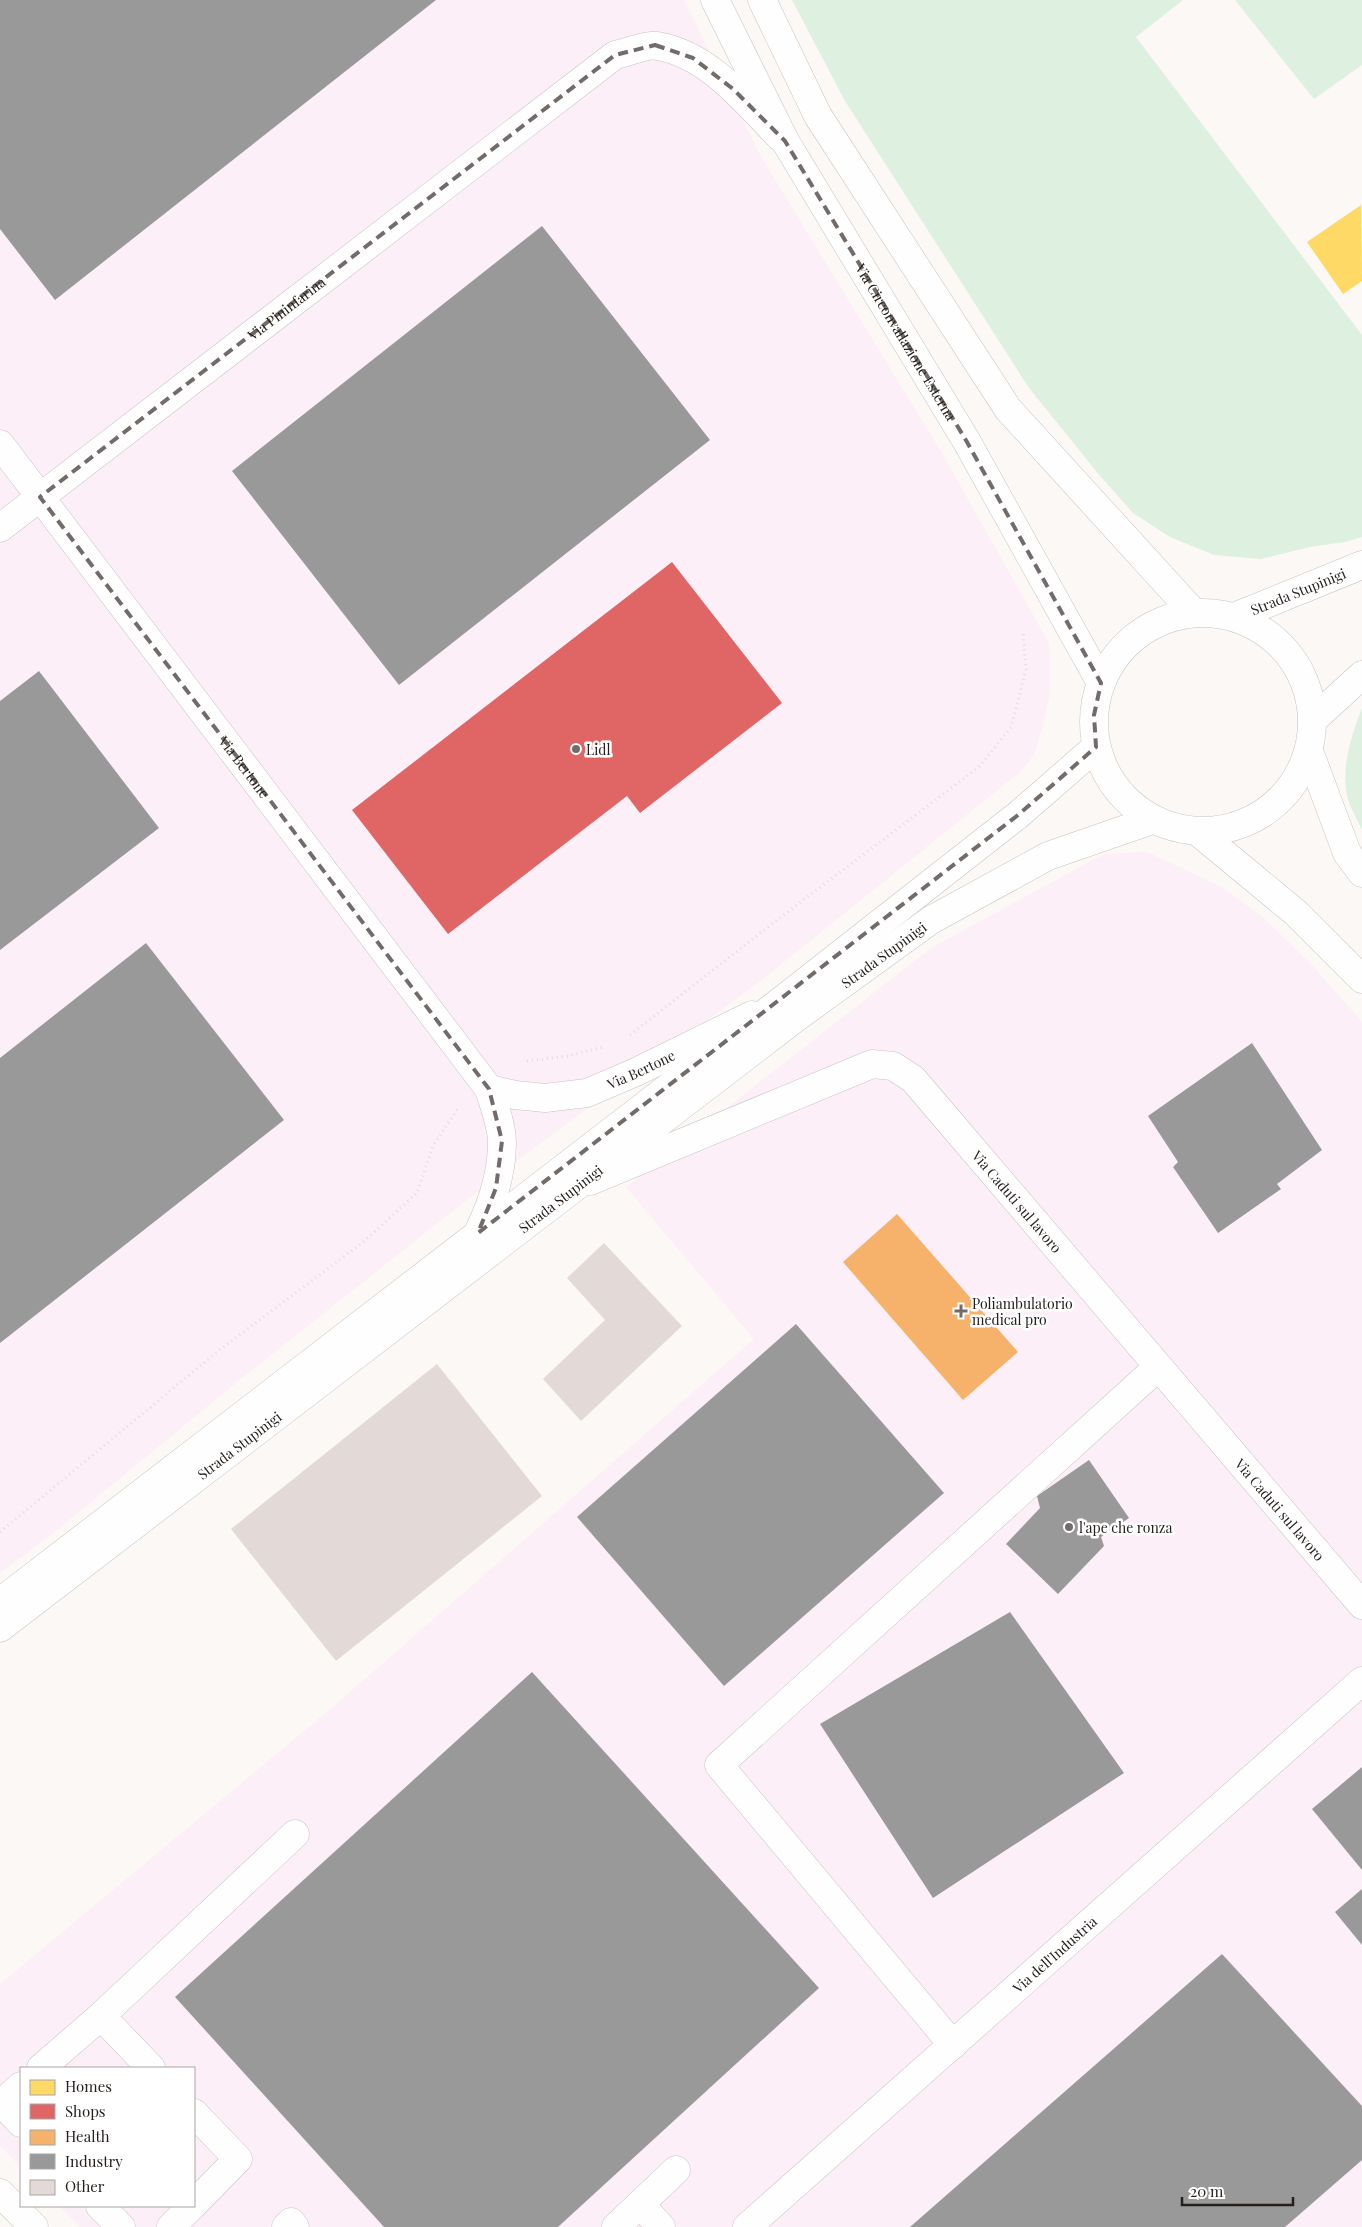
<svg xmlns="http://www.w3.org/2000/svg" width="1362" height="2227" font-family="'Playfair Display',serif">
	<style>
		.industrial { fill: #fceff7 }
		.green { fill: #def0df }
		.homes { fill: #ffd966 }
		.shops { fill: #e06666 }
		.health { fill: #f6b26b }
		.industry { fill: #999 }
		.building { fill: #e3dad7 }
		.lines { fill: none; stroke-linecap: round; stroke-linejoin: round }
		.minor-casing { stroke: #c7c4c1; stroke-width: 29 }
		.major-casing { stroke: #c7c4c1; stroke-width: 29 }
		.path { stroke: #e0dedd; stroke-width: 3; stroke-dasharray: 1 4; stroke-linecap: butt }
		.minor { stroke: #fefefe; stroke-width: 28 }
		.major { stroke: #fefefe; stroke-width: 28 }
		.marked { fill: none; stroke: #716c69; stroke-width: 4; stroke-dasharray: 10 6; stroke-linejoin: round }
		.poi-dot { fill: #716c69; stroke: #fff; stroke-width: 2 }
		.labels { text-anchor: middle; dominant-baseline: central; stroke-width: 5; stroke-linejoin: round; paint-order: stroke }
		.street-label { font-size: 14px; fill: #26201d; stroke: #fff }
		.poi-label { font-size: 14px; fill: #26201d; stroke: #fff; text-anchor: start }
	</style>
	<rect width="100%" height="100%" fill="#fbf8f6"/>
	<!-- industrial -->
	<g class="industrial">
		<polygon points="0,0 684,0 760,155 943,455 1049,643 1050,663 1050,694 1042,728 1035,753 1021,771 758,983 516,1161 242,1378 57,1530 0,1573"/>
		<polygon points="1147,852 1222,887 1264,918 1314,967 1362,1022 1362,2227 80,2227 59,2206 194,2206 194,2068 21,2068 21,2167 0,2146 0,1984 334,1706 754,1339 626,1187 931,948 1104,854"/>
	</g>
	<!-- green -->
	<g class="green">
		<polygon points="792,0 1183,0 1136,37 1362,335 1362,537 1345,542 1310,547 1261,559 1214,555 1170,537 1133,513 1101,477 1029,388 845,101"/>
		<polygon points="1235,0 1362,0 1362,65 1314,99"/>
		<path d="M1362,708V830C1357,819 1349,806 1347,795C1341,766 1352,734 1362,708Z"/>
	</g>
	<!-- homes -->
	<polygon class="homes" points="1361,205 1362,281 1343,294 1307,242"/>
	<!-- shops -->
	<polygon class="shops" points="672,562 782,703 640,813 627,796 448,934 352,810"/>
	<!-- health -->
	<polygon class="health" points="897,1214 1018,1352 963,1400 843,1262"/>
	<!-- industry -->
	<g class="industry">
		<polygon points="0,0 436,0 55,300 0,229"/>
		<polygon points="542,226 710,440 399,685 232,471"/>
		<polygon points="39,671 159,828 0,950 0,701"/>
		<polygon points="146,943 284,1120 0,1343 0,1058"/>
		<polygon points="1252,1043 1322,1150 1277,1184 1281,1189 1218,1233 1173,1167 1178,1162 1148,1116"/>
		<polygon points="796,1324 944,1493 724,1686 577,1517"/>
		<polygon points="1089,1460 1129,1518 1101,1537 1104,1546 1058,1594 1006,1544 1040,1508 1037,1496"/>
		<polygon points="1010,1612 1124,1773 933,1898 820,1724"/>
		<polygon points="532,1672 819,1988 558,2227 384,2227 175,1997"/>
		<polygon points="1362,1767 1362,1870 1312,1809"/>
		<polygon points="1362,1889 1362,1945 1335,1912"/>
		<polygon points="1222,1954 1362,2106 1362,2160 1285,2227 910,2227"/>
	</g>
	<!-- building -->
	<g class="building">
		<polygon points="604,1243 682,1326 581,1421 543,1379 605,1320 567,1278"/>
		<polygon points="437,1364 542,1496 336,1661 231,1529"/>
	</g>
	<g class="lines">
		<!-- minor casing -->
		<g class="minor-casing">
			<g id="minor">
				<path id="s1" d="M0,444L489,1089C494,1106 502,1125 502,1143C502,1175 492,1204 478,1233"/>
				<path id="s2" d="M0,528L615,55C626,53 648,44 657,46C708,54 746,102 780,137"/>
				<path id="s3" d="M1234,617L1362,565"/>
				<polyline points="1313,720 1362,675"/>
				<path id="s4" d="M489,1089L515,1095L545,1098L587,1093L636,1072L752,1015"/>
				<path id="s5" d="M590,1181L872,1064L893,1066L913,1079L1362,1605"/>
				<polyline points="101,2016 151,2068"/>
				<polyline points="953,2045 719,1765 1158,1367"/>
				<polyline points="41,2068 101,2016 295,1834"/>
				<polyline points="2,2103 21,2123"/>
				<polyline points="0,2105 21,2086"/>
				<polyline points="194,2113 238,2159 194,2204"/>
				<polyline points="0,2193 34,2227"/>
				<polyline points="641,2205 661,2227"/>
				<polyline points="100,2206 121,2227"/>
				<polyline points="171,2227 192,2206"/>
				<polyline points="286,2227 291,2222 295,2227"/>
				<polyline points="616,2227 676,2170"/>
				<path id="s6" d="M747,2227L1362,1681"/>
			</g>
		</g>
		<!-- major casing -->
		<g class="major-casing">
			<g id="major">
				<path id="s7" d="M715,0L785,141L967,442L1101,683"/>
				<polyline points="762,0 818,116 1008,409 1194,613"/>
				<circle cx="1203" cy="722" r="109"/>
				<polyline points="1309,751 1347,853 1362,873"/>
				<polyline points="1198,832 1296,913 1362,979"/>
				<polyline points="0,1602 782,1000 1018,815 1096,747"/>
				<path id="s8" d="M0,1628L797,1017L931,920L1048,856L1152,820"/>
			</g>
		</g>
		<!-- path -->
		<g class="path">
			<polyline points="630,1035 781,917 979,767 1011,727 1026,670 1023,634"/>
			<polyline points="527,1061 567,1056 604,1047"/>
			<polyline points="0,1532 217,1352 362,1243 417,1193 433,1146 457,1110 461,1108"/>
		</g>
		<!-- minor -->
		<use href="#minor" class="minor"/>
		<!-- major -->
		<use href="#major" class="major"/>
	</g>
	<!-- marked area -->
	<path class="marked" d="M655,45L693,58L733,89L785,141L967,442L1101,683L1094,715L1096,747L1018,815L478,1233L496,1188L502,1141L489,1089L40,497L615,55Z"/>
	<!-- markers -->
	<g class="poi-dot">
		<circle cx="576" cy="749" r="5"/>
		<path d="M958.5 1303.5h5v5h5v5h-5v5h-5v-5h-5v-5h5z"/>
		<circle cx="1069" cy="1527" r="5"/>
	</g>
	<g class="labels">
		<!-- street labels -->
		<g class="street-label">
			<text stroke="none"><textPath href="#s2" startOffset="361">Via Pininfarina</textPath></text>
			<text stroke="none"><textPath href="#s7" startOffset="392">Via Circonvallazione Esterna</textPath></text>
			<text stroke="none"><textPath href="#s3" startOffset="69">Strada Stupinigi</textPath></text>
			<text stroke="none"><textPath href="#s1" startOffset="405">Via Bertone</textPath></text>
			<text stroke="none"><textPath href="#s8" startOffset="1111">Strada Stupinigi</textPath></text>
			<text stroke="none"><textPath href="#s4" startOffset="158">Via Bertone</textPath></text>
			<text stroke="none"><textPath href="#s8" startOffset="706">Strada Stupinigi</textPath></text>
			<text stroke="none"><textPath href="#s5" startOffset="511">Via Caduti sul lavoro</textPath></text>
			<text stroke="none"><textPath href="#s8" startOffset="301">Strada Stupinigi</textPath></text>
			<text stroke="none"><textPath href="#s5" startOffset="916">Via Caduti sul lavoro</textPath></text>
			<text stroke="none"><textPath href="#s6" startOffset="411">Via dell'Industria</textPath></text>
		</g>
		<!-- poi labels -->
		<g class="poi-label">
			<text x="586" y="749">Lidl</text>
			<text x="972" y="1303">Poliambulatorio<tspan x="972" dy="16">medical pro</tspan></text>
			<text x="1079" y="1527">l'ape che ronza</text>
		</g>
	</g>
	<!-- legend -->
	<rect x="20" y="2067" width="175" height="140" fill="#ffffff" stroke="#a8a6a5"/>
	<rect x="30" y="2080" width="25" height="15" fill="#ffd966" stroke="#a8a6a5"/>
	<text x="65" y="2092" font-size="15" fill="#26201d">Homes</text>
	<rect x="30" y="2104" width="25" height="15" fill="#e06666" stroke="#a8a6a5"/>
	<text x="65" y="2117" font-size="15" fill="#26201d">Shops</text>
	<rect x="30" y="2130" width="25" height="15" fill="#f6b26b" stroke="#a8a6a5"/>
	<text x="65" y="2142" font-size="15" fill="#26201d">Health</text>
	<rect x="30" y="2154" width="25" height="15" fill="#999999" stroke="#a8a6a5"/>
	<text x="65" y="2167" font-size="15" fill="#26201d">Industry</text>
	<rect x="30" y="2180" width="25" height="15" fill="#e3dad7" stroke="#a8a6a5"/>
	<text x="65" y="2192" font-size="15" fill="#26201d">Other</text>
	<!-- scale -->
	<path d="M1182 2197v8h111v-8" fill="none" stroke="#26201d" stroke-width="2.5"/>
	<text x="1190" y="2197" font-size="15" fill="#26201d" stroke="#ffffff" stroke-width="4" paint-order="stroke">20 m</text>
</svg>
